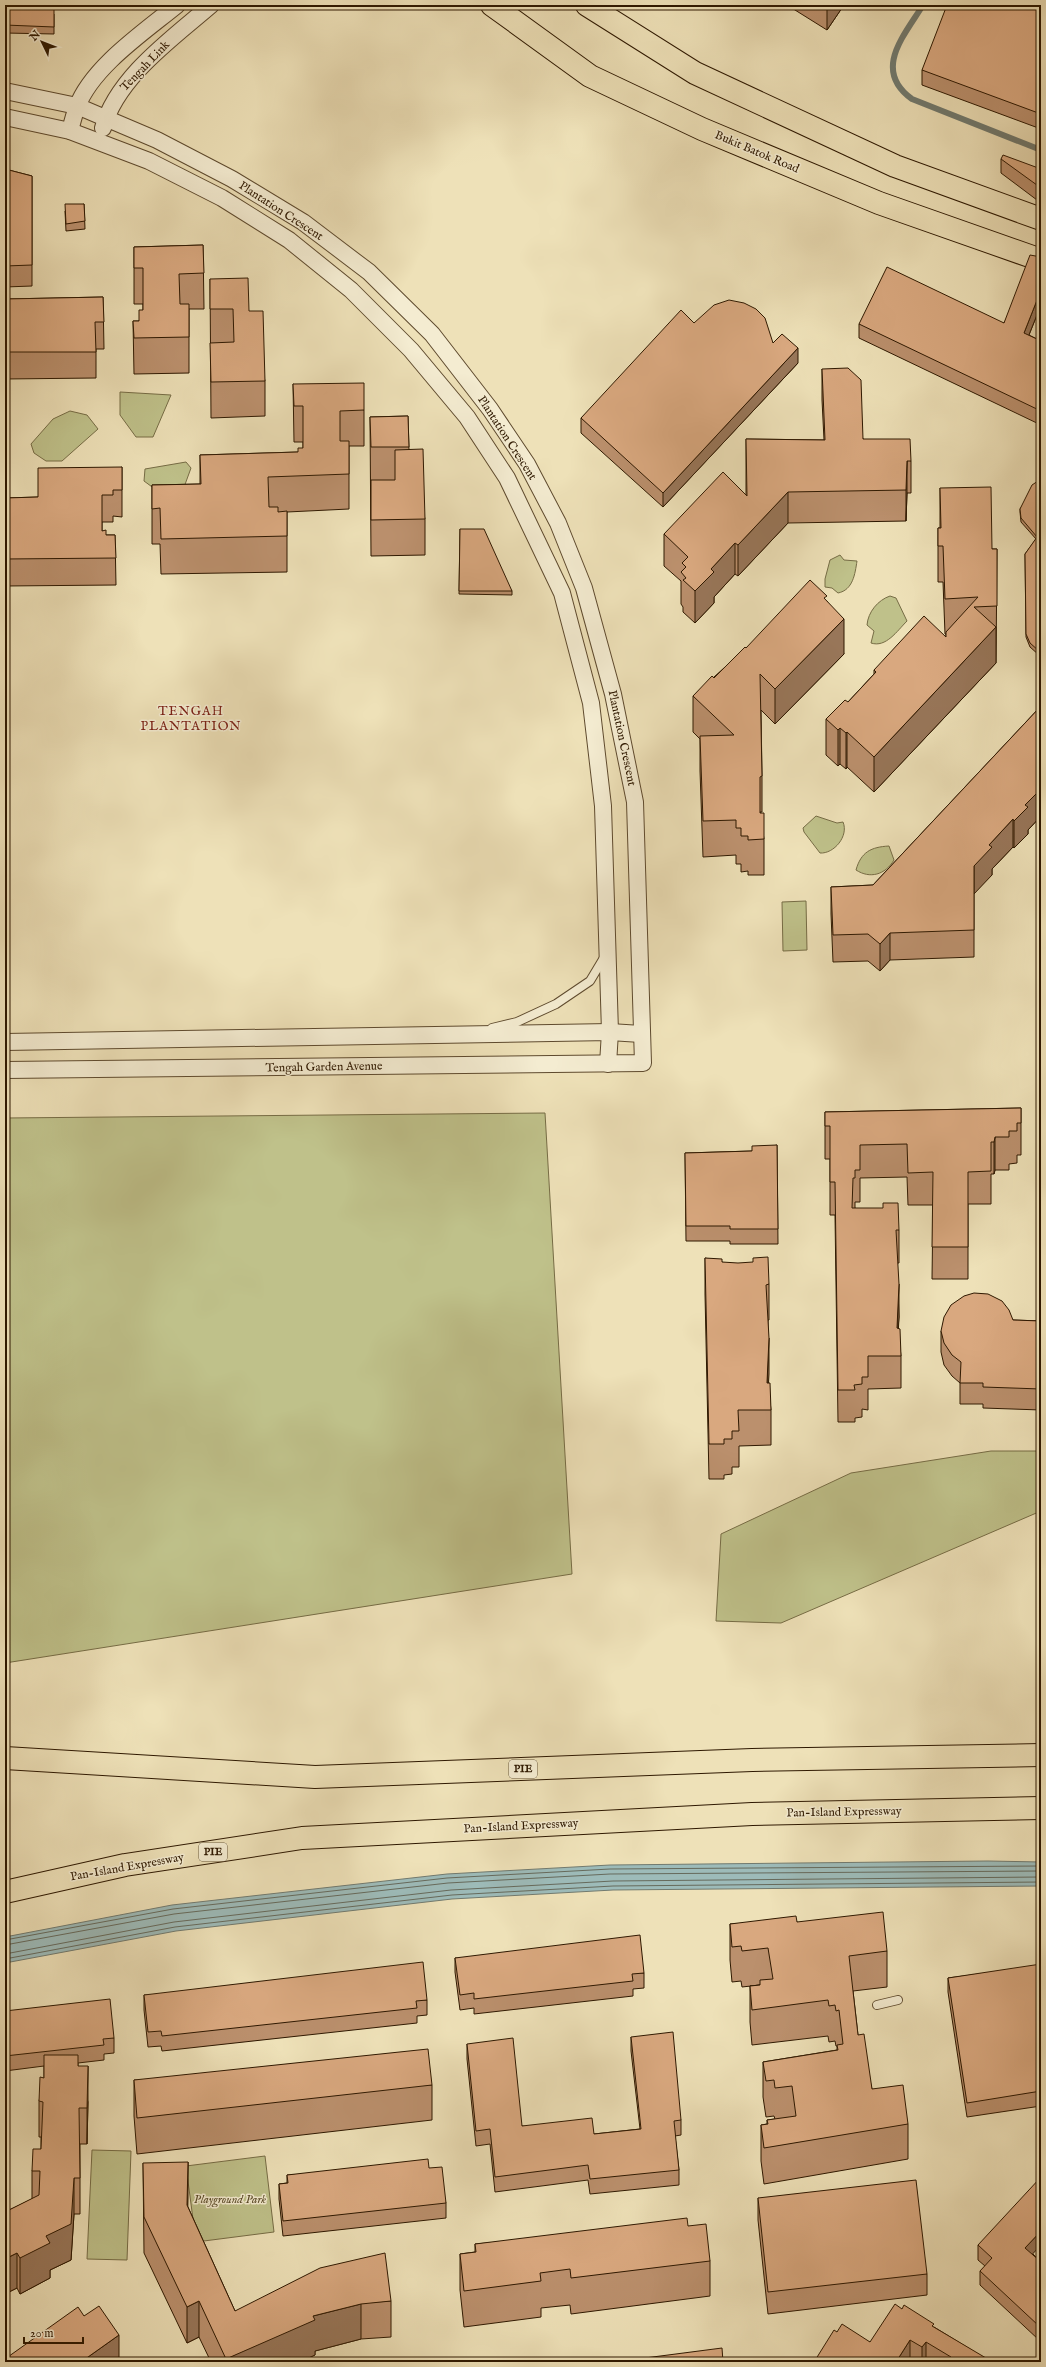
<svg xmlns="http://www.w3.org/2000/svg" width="1046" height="2367" font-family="'IM FELL English',serif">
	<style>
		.green { fill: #bfc18a; stroke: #766c45 }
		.water { fill: #9dbbb9; stroke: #717a6f }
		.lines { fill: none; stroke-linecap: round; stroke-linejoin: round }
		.shore { stroke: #666a5c; stroke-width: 1 }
		.stream { stroke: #717a6f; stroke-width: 6 }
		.lane-casing { stroke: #5e4a2e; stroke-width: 10 }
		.street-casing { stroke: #5e4a2e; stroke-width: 18 }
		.primary-casing { stroke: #2e1800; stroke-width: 24 }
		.highway-casing { stroke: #2e1800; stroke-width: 24 }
		.lane { stroke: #f4ecd1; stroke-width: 8 }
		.street { stroke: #f4ecd1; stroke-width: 16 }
		.primary { stroke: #eee1b8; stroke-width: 22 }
		.highway { stroke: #eee1b8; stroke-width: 22 }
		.wall { fill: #bb906d; stroke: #2e1800 }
		.shaded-wall { fill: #987659; stroke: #2e1800 }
		.building { fill: #d9a87f; stroke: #2e1800 }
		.labels { text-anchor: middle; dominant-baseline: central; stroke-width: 3; stroke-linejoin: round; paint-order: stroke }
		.shield { fill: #f4ecd1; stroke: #69583f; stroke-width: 1 }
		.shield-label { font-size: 11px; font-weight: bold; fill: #2e1800 }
		.street-label { font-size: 12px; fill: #2e1800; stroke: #f4ecd1 }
		.park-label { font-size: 12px; font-style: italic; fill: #5a4b29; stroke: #f4ecd1 }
		.neighbourhood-label { font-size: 13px; letter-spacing: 1px; fill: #7a1f14; stroke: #f4ecd1 }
	</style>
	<rect width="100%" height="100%" fill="#eee1b8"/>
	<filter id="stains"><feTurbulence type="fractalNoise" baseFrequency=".005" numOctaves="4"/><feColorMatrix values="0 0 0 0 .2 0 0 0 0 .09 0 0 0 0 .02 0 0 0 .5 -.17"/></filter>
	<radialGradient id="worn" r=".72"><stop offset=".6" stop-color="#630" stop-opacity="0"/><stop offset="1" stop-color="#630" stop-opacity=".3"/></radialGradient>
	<!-- green -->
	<g class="green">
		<polygon points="120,392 171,395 153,437 136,437 120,415"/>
		<polygon points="70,411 87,415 98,429 62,461 46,461 34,453 31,444 53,419"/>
		<polygon points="186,462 191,468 183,490 159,492 144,481 145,469"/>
		<path d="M840,555L844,560L857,561C855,574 853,590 838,593L832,588L825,587V579L830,560Z"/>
		<path d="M890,596L896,598L907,621C897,631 886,648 871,643L874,631L867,625C868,612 878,600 890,596Z"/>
		<path d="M816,816L837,823L843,822C849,836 834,854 820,853L804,832L803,828Z"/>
		<path d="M889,846L894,860C885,875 870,879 856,870C861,852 871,847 889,846Z"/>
		<polygon points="806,901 807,950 783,951 782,902"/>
		<polygon points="545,1113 572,1574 5,1663 5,1118"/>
		<polygon points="991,1451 1041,1451 1041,1511 781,1623 716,1621 721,1534 851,1473"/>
		<polygon points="92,2150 131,2151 127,2260 87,2259"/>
		<polygon points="265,2156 274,2232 196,2242 186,2166"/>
	</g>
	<!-- water -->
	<polygon class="water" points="988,1861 1041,1862 1041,1886 613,1890 452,1899 176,1931 5,1963 5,1937 172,1905 447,1874 610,1865"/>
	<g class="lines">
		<!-- shore -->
		<g class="shore">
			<polyline points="5,1940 173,1909 447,1878 610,1869 1041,1866"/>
			<polyline points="5,1945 174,1914 448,1883 610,1874 1041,1871"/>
			<polyline points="5,1954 174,1922 451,1890 613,1881 1041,1877"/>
			<polyline points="5,1959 175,1927 452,1895 613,1886 1041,1882"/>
		</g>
		<!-- stream -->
		<path class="stream" d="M923,5C904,36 872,70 912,99L1041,150"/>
		<!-- lane casing -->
		<g class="lane-casing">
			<g id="lane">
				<polyline points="492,1028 517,1022 556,1004 590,981 605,956"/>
				<polyline points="877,2005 898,2000"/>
			</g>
		</g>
		<!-- street casing -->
		<g class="street-casing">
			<g id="street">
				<polyline points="5,91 77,106 157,140 232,179 303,222 369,272 432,334 490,409 527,464 558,523 584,588 613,694 635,802 643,1063 5,1070"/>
				<polyline points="5,117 70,131 149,161 222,198 289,240 351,290 411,350 467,417 507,478 562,593 591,703 603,806 610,1032 608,1064"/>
				<path d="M103,128C117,77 173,38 211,5"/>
				<path d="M70,131C72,123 74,115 77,107C92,67 144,32 177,5"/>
				<polyline points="5,1042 610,1032 641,1034"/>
			</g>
		</g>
		<!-- primary casing -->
		<g class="primary-casing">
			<g id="primary">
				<polyline points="492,5 590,76 702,129 879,203 1041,260"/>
				<polyline points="587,5 695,73 895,166 1041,219"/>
			</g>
		</g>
		<!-- highway casing -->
		<g class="highway-casing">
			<g id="highway">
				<polyline points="5,1758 315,1777 752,1760 1041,1755"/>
				<polyline points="5,1892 125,1865 302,1838 752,1814 1041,1808"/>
			</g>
		</g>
		<!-- lane -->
		<use href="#lane" class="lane"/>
		<!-- street -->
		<use href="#street" class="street"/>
		<!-- primary -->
		<use href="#primary" class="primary"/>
		<!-- highway -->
		<use href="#highway" class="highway"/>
	</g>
	<!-- wall -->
	<g class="wall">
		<polygon points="5,5 54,14 54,34 5,33"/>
		<polygon points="777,5 784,5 782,8"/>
		<polygon points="787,5 844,5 827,30"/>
		<polygon points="1041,5 1041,129 922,85 922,70"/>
		<polygon points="1001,159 1041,169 1041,203 1001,173"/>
		<polygon points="5,169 32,176 32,286 5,287"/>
		<polygon points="84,204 85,229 66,231 65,211"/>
		<polygon points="1041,227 1041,247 1039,246 1039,231"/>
		<polygon points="203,245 204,309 189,309 189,373 134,374 133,321 139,321 143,310 143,304 134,304 134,247"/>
		<polygon points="1041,257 1041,305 1029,335 1041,341 1041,425 859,338 859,324 1004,323"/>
		<polygon points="210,279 249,311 265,381 265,416 211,418"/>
		<polygon points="103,297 104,349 96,349 96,378 5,379 5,299"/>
		<polygon points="694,323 773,343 798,363 663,507 581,433 581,418"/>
		<polygon points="822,369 863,439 911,461 911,493 907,493 906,521 788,523 738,576 735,574 714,597 714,603 695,623 683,612 683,607 681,604 681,581 664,566 664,534 746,495 746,439 824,440 822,400"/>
		<polygon points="293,384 364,410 364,446 349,446 349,509 287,512 287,572 161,574 160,544 152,544 152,485 200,484 200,455 298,452 303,448 303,442 294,442"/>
		<polygon points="408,416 409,450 425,519 425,555 371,556 370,417"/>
		<polygon points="122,467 122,517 113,516 113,522 102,522 102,531 106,535 115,535 116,585 5,586 5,498 38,497"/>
		<polygon points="1041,479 1041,655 1039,655 1030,647 1026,637 1025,554 1036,539 1021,522 1020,512 1020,509"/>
		<polygon points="940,488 992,549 997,549 996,663 874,792 847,767 846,769 840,764 838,766 826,755 826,719 848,702 874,674 874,670 946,637 946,634 945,634 943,582 938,582 938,528 940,528"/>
		<polygon points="460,529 512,591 512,595 459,594"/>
		<polygon points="827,601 844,654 775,724 761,710 762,776 762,812 760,812 764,839 764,875 748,875 748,871 741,872 741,864 736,864 736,855 703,857 700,771 700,739 693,732 693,696 746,648"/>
		<polygon points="1041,706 1041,816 1028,830 1028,834 1014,848 1013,847 992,869 992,875 974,893 974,957 890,960 880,971 868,961 833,962 831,914 831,887 873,885"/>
		<polygon points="1041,897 1041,940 1040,940 1040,905"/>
		<polygon points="1021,1108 1021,1155 1017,1155 1017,1163 1009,1164 1009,1170 995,1170 994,1174 991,1174 991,1204 968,1204 968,1279 932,1279 933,1205 908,1205 907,1177 860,1178 860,1202 855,1202 855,1208 899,1230 899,1263 897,1263 899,1317 898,1329 901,1356 901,1388 868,1389 868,1410 862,1409 862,1417 855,1418 855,1422 838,1422 835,1215 830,1215 830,1159 825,1159 825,1112"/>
		<polygon points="777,1145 778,1244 730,1244 730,1241 686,1241 685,1153 752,1151"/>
		<polygon points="1040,1192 1041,1192 1041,1278 1040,1227"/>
		<polygon points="705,1258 722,1262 769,1284 769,1320 768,1320 768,1383 771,1410 771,1445 739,1446 739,1467 732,1467 732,1474 724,1475 724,1479 709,1479 705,1294"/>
		<polygon points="1013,1320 1041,1321 1041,1410 983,1408 983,1404 960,1404 960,1383 952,1376 944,1365 941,1352 941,1331"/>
		<polygon points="797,1922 887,1951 887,1987 853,1991 858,2035 872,2089 908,2124 908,2159 764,2184 761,2161 761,2125 767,2124 767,2120 775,2119 774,2116 766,2117 763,2097 763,2062 837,2050 837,2046 836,2046 835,2041 829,2042 828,2036 752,2045 750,2022 750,1986 760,1985 742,1987 741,1981 732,1982 730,1960 730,1924"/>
		<polygon points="455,1958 644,1973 644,1988 633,1989 633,1996 474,2014 474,2008 460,2010 455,1972"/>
		<polygon points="1041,1966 1041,2106 967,2117 948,1992 948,1978"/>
		<polygon points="144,1995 427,2000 427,2015 417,2016 417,2023 162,2051 161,2046 148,2047 144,2010"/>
		<polygon points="5,2011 114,2038 114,2053 104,2054 104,2060 78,2063 78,2066 88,2102 87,2144 80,2144 80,2214 74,2214 71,2260 50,2270 50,2278 20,2294 17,2288 5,2294 5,2212 32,2199 32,2171 41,2149 41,2137 39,2137 39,2101 44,2078 44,2066 5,2071"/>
		<polygon points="631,2037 681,2120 681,2135 675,2136 679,2170 679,2185 590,2194 588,2180 495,2192 490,2144 476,2146 467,2059 467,2044 522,2126 594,2134 640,2129 631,2051"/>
		<polygon points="134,2080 432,2085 432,2120 137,2154 134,2116"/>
		<polygon points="143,2163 188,2207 235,2311 391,2301 391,2337 361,2339 315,2351 315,2355 300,2362 211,2362 199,2337 187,2343 144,2253"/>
		<polygon points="429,2168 446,2203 446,2218 283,2236 279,2199 279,2184 287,2183 287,2175"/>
		<polygon points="758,2198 927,2274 927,2295 768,2314 758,2220"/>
		<polygon points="688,2226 710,2261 710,2296 571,2314 570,2305 541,2308 541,2317 464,2327 460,2290 460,2254 475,2252 475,2244"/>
		<polygon points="978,2245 1033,2254 1041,2262 1041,2338 1039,2340 980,2285 980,2271 985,2266 978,2260"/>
		<polygon points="934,2327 991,2362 814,2362 837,2332 870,2342"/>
	</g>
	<!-- shaded-wall -->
	<g class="shaded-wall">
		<polygon points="830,5 844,5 827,30 827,9"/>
		<polygon points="1041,290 1041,305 1024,347 1024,333"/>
		<polygon points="798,348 798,363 663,507 663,493"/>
		<polygon points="907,461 907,493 906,521 906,490"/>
		<polygon points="788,492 788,523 738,576 738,545"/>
		<polygon points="735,543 735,574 714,597 714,603 695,623 695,591 711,569"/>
		<polygon points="844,619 844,654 775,724 775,689"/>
		<polygon points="996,627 996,663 874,792 874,757"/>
		<polygon points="840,728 840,764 838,766 838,730"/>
		<polygon points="847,732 847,767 846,769 846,733"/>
		<polygon points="1041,789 1041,816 1028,830 1028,834 1014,848 1014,821 1025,805"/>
		<polygon points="1013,819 1013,847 992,869 992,875 974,894 974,866 989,845"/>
		<polygon points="890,933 890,960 880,971 880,944"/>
		<polygon points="995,1137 995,1170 994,1174 994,1142"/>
		<polygon points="899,1284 899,1317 897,1356 897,1328"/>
		<polygon points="769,1338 769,1374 767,1410 767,1383"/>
		<polygon points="88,2066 88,2102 87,2144 87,2108"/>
		<polygon points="7,2106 7,2118 5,2132 5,2120"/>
		<polygon points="188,2162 188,2198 187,2241 187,2205"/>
		<polygon points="74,2178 74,2214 71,2260 50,2270 50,2278 20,2294 20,2258 46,2236"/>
		<polygon points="1041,2231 1041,2245 1025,2262 1025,2248"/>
		<polygon points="17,2253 17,2288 5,2294 5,2259"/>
		<polygon points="199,2301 199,2337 187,2343 187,2307"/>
		<polygon points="361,2304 361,2339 315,2351 315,2355 300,2362 226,2362 226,2359 313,2316"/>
		<polygon points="1041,2324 1041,2338 1039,2340 1039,2326"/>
		<polygon points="119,2335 119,2362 81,2362"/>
		<polygon points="910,2340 910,2362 896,2362"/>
		<polygon points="926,2342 926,2362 922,2362 922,2347"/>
	</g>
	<!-- building -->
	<g class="building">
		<polygon points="5,5 54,6 54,27 5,25"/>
		<polygon points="821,5 830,5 827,9"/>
		<polygon points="947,5 1041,5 1041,114 922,70"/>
		<polygon points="1003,155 1041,169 1041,188 1001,159"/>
		<polygon points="5,169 32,176 32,265 5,266"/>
		<polygon points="65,204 84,204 85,221 66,224"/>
		<polygon points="203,245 204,273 179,274 180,304 189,304 189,337 134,338 133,321 139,321 139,310 143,310 143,268 134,268 134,247"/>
		<polygon points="1030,255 1041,257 1041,290 1024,333 1041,341 1041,411 859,324 887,267 1004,323"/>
		<polygon points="248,278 249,311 263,311 265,381 211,382 210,343 234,342 233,309 210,309 210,279"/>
		<polygon points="103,297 104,322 95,322 96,352 5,352 5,299"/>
		<polygon points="729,300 744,303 756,309 765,318 773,343 782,334 798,348 663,493 581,418 681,310 694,323 714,305"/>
		<polygon points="848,368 861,380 863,439 910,439 911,461 907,461 906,490 788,492 738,545 735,543 711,569 714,572 695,591 683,580 686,578 681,572 686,567 682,563 688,557 664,534 723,472 747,496 746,439 825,440 822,369"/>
		<polygon points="364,383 364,410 340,411 340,441 349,441 349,474 268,477 269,507 278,507 278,512 287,511 287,536 161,539 160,508 152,509 152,485 201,484 200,455 298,452 298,448 303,448 303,406 294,406 293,384"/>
		<polygon points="408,416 409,447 371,447 370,417"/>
		<polygon points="423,449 425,519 371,520 371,480 395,480 395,450"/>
		<polygon points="122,467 122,490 113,490 113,495 102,495 102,531 106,530 106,535 115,535 116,558 5,559 5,498 38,497 38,468"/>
		<polygon points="1041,479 1041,651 1039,651 1030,643 1026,634 1025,554 1037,537 1021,518 1020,509 1032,485"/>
		<polygon points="991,487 992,549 997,549 997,606 974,607 996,627 874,757 847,732 846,733 840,728 838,730 826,719 845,700 848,702 876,672 874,670 924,616 946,637 946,632 978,597 945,599 943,546 938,546 938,528 941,528 940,488"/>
		<polygon points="460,529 484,529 512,591 459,591"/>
		<polygon points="810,580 827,596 824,598 844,619 775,689 760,674 762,776 760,777 760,813 764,813 764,839 748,840 748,836 741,836 741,828 736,828 736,820 703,821 700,736 734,735 693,696 712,676 714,678 745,647 746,648"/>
		<polygon points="1041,706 1041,789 1025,805 1028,807 1014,821 1013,819 989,845 992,847 974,866 974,930 890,933 880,944 868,934 833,935 831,887 873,885"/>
		<polygon points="1021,1108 1021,1123 1017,1123 1017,1131 1009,1131 1009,1137 995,1137 994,1142 991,1142 991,1171 968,1172 968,1247 932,1247 933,1172 908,1173 907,1144 860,1145 860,1170 855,1170 855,1178 853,1178 852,1208 883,1208 883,1203 898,1203 899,1230 896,1230 899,1284 897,1328 900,1329 901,1356 868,1356 868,1377 862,1377 862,1384 854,1385 855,1390 838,1390 835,1182 830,1182 830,1126 825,1126 825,1112"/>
		<polygon points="777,1145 778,1229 730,1229 730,1226 686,1226 685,1153 752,1151 752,1146"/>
		<polygon points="1040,1192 1041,1192 1041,1243"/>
		<polygon points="768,1257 769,1284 766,1285 769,1338 767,1383 770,1383 771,1410 738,1410 739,1431 732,1431 732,1439 724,1439 724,1444 709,1444 705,1258 722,1259 722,1262 738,1263 753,1262 753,1258"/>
		<polygon points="974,1293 988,1294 1002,1301 1009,1310 1013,1320 1041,1321 1041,1389 983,1387 983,1383 960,1383 961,1362 952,1355 944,1343 941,1331 944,1317 951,1305 964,1296"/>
		<polygon points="883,1912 887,1951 849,1956 858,2035 864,2034 872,2089 903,2085 908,2124 764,2148 761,2125 768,2124 767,2120 796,2116 792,2086 775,2088 774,2080 766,2081 763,2062 838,2050 837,2045 843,2044 839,2010 836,2011 835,2005 829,2006 828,2000 752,2010 750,1986 760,1985 760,1980 773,1979 768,1948 742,1951 741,1946 732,1947 730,1924 796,1916 797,1922"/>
		<polygon points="640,1935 644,1973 632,1974 633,1981 474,1999 474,1993 460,1995 455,1958"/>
		<polygon points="423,1962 427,2000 416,2001 417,2008 162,2036 161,2031 148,2032 144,1995"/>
		<polygon points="1041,1964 1041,2091 967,2103 948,1978"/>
		<polygon points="110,1999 114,2038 103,2039 104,2045 5,2056 5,2011"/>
		<polygon points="673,2032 681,2120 674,2121 679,2170 590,2179 588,2165 495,2177 490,2129 476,2131 467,2044 513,2038 522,2126 592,2118 594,2134 641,2129 631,2037"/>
		<polygon points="428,2049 432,2085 137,2118 134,2080"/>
		<polygon points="44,2055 78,2055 78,2066 88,2066 87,2108 79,2108 80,2178 74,2178 71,2224 46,2236 50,2243 20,2258 17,2253 5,2259 5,2219 8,2217 5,2212 39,2195 40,2171 32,2171 33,2149 41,2149 43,2102 39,2101 40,2077 44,2078"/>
		<polygon points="5,2106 7,2106 5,2120"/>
		<polygon points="428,2159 429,2168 442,2167 446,2203 283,2221 279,2184 288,2183 287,2175"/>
		<polygon points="188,2162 187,2205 235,2311 320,2268 385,2253 391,2301 361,2304 313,2316 315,2320 226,2359 199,2301 187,2307 144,2217 143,2163"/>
		<polygon points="1041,2177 1041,2231 1025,2248 1041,2262 1041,2324 1039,2326 980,2271 992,2258 978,2245"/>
		<polygon points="916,2180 927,2274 768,2292 758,2198"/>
		<polygon points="687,2218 688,2226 706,2224 710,2261 571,2278 570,2269 540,2273 541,2281 464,2291 460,2254 476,2252 475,2244"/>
		<polygon points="895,2304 902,2309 904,2305 934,2324 932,2326 991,2361 990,2362 948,2362 951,2357 926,2342 922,2347 910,2340 896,2362 814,2362 834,2330 837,2332 842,2324 870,2342"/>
		<polygon points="99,2306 119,2335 81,2362 5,2362 5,2359 78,2307 84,2316"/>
		<polygon points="722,2348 723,2362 645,2362 645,2358"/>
	</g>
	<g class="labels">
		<!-- shield labels -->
		<g class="shield">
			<rect x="509" y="1760" width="28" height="18" rx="3"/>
			<rect x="199" y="1843" width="28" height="18" rx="3"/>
		</g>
		<g class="shield-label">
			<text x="523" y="1769">PIE</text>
			<text x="213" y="1852">PIE</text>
		</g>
		<!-- street labels -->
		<g class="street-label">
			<text transform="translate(145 66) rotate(-46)">Tengah Link</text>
			<text transform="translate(757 152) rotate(23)">Bukit Batok Road</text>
			<text transform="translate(281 211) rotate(33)">Plantation Crescent</text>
			<text transform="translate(507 438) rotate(57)">Plantation Crescent</text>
			<text transform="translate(622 738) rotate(78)">Plantation Crescent</text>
			<text transform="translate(324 1067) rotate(-1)">Tengah Garden Avenue</text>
			<text transform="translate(844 1812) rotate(-1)">Pan-Island Expressway</text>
			<text transform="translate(521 1826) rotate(-3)">Pan-Island Expressway</text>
			<text transform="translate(127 1867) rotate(-10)">Pan-Island Expressway</text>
		</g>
		<!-- park labels -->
		<g class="park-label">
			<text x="230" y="2199">Playground Park</text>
		</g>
		<!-- neighbourhood labels -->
		<g class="neighbourhood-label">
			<text x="191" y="711">TENGAH<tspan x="191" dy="15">PLANTATION</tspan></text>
		</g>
	</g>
	<!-- margin -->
	<rect width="1046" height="2367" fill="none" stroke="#eee1b8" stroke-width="20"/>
	<rect x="6" y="6" width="1034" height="2355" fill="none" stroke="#2e1800" stroke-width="2"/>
	<rect x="10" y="10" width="1026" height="2347" fill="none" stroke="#2e1800"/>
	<!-- north arrow -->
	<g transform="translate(42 42) rotate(313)" stroke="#f4ecd1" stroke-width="3" paint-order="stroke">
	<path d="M0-3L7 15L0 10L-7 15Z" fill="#2e1800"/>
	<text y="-6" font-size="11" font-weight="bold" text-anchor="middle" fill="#2e1800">N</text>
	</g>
	<!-- scale -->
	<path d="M24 2337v6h59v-6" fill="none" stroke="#2e1800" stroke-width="2"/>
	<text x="30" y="2337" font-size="12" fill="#2e1800" stroke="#f4ecd1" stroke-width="3" paint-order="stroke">20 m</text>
	<rect width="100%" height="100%" filter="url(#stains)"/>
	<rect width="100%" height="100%" fill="url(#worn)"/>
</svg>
